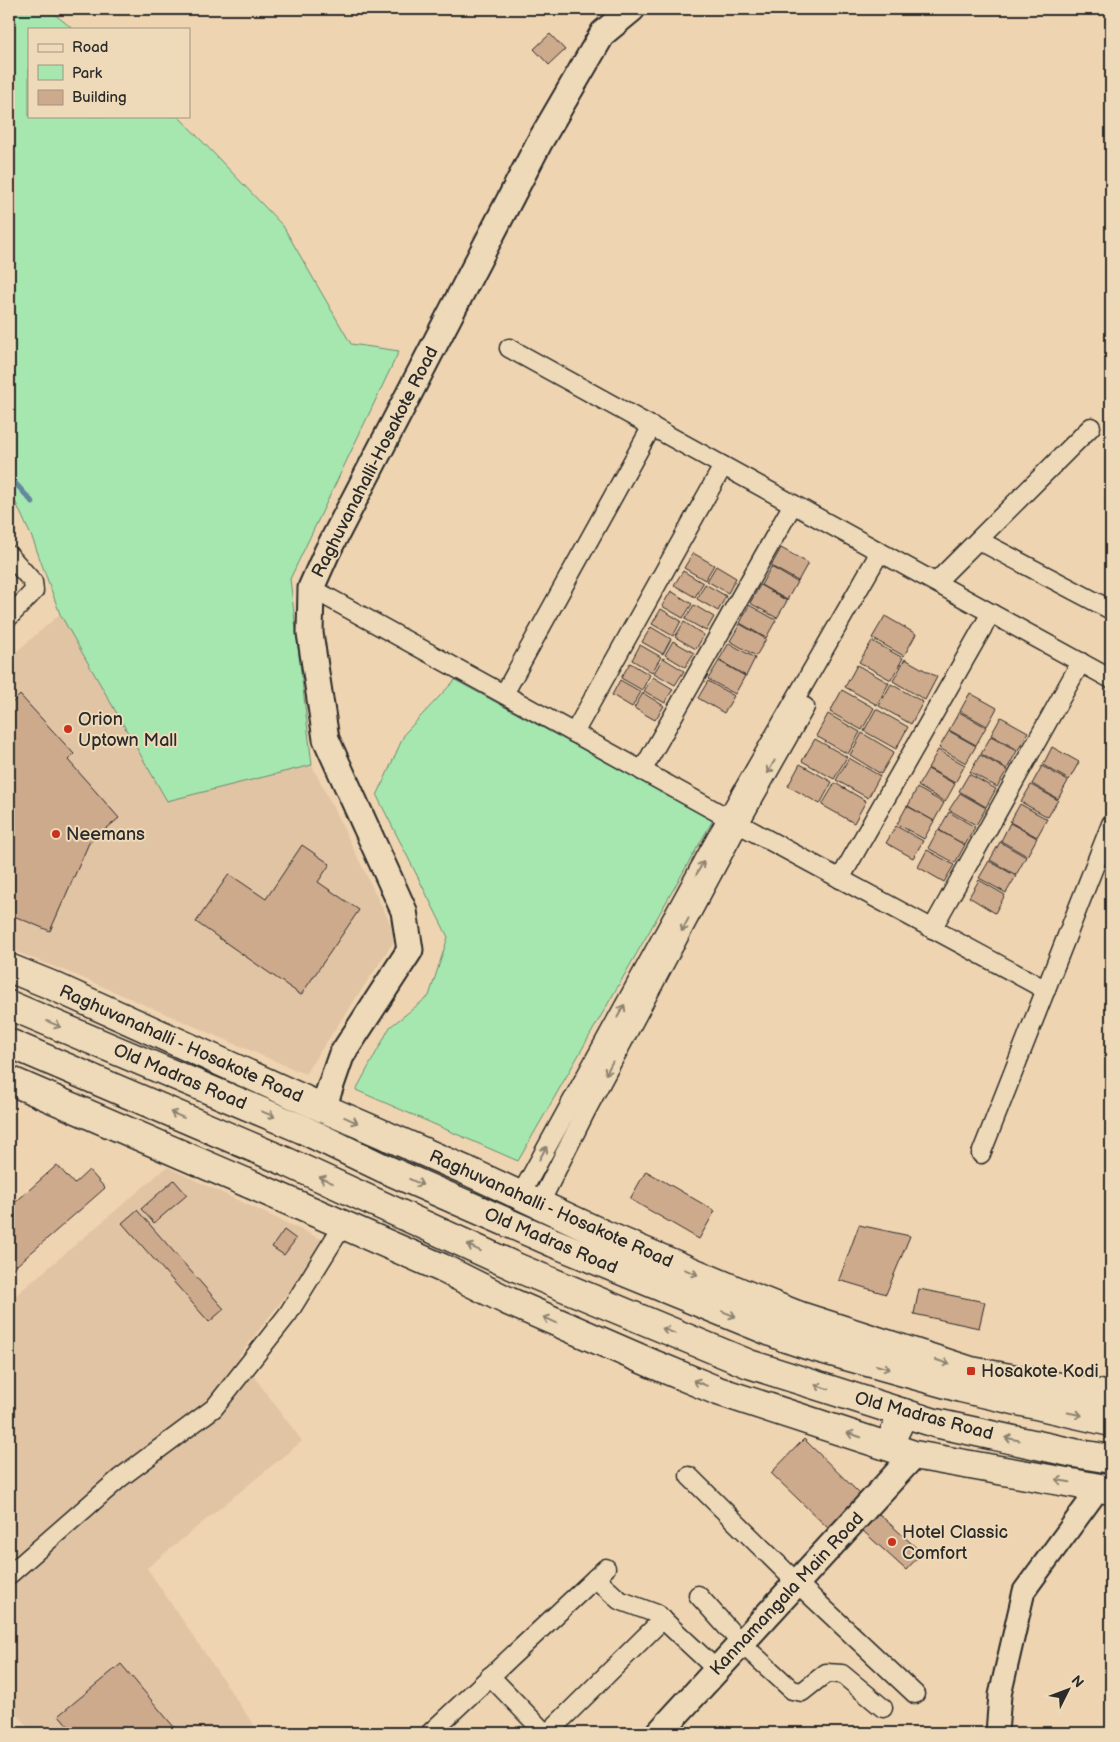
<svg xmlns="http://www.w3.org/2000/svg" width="1120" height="1742" font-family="'Balsamiq Sans',sans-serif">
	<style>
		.built { fill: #e1c4a4 }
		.green { fill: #a6e7b0; stroke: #68896e }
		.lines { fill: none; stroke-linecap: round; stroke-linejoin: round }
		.stream { stroke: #63889d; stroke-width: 5 }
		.building { fill: #ceaa8d; stroke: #2b2b2b }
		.minor-casing { stroke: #2b2b2b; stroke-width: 21 }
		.tertiary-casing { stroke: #2b2b2b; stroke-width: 25 }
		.secondary-casing { stroke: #2b2b2b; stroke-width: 29 }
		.primary-casing { stroke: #2b2b2b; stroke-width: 31 }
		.trunk-casing { stroke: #2b2b2b; stroke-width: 31 }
		.minor { stroke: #eedab8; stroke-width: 18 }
		.tertiary { stroke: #eedab8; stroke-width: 21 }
		.secondary { stroke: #eedab8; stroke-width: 25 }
		.primary { stroke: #eedab8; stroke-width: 28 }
		.trunk { stroke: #eedab8; stroke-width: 28 }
		.oneway { stroke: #8c8272 }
		.poi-dot { fill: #c8321e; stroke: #eedab8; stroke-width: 2 }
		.labels { text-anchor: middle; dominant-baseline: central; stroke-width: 4; stroke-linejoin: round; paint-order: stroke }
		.street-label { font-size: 18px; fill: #2b2b2b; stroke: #eedab8 }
		.poi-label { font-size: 18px; fill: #2b2b2b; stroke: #eedab8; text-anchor: start }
	</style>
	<rect width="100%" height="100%" fill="#efd4b1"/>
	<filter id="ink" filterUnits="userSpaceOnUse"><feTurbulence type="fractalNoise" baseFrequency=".02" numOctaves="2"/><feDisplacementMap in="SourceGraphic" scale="10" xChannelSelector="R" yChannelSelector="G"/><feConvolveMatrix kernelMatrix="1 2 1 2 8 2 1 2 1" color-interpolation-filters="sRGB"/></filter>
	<g filter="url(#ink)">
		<!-- built -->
		<g class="built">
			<polygon points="60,614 167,801 312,765 397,937 305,1074 78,976 9,949 9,658"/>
			<polygon points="167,1167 327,1242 239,1356 302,1441 147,1568 259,1733 32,1733 9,1703 9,1301"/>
		</g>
		<!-- green -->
		<g class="green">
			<polygon points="9,9 48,9 73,29 29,29 29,116 178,116 283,226 351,344 399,351 290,579 312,765 167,801 60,614 33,540 16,503 9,495"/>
			<polygon points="455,680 713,820 518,1161 356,1090 390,1027 429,996 448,937 377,796 405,733"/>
		</g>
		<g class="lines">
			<!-- stream -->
			<polyline class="stream" points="9,476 33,503"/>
		</g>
		<!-- building -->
		<g class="building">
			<polygon points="550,34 565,50 549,65 534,49"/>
			<polygon points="781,548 808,563 798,581 771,566"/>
			<polygon points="693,553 714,565 705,580 684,568"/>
			<polygon points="716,566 736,578 728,593 707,581"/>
			<polygon points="771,567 797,582 787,600 761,585"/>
			<polygon points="683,571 703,583 695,597 674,585"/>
			<polygon points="705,584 726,596 718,611 697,599"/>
			<polygon points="760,585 787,601 777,618 750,603"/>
			<polygon points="671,591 692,604 683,618 662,606"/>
			<polygon points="694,605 714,617 706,631 685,619"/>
			<polygon points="749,605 776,620 766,638 740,623"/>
			<polygon points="661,609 681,621 673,636 652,624"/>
			<polygon points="885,616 916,634 904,656 872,638"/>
			<polygon points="684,622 704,635 696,649 675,637"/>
			<polygon points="740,624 766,639 756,656 730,641"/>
			<polygon points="651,627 671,639 663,654 642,642"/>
			<polygon points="673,641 694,653 685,667 665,655"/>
			<polygon points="872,641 903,658 891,680 859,662"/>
			<polygon points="729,643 755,658 746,676 719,660"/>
			<polygon points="640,645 661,657 652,672 632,660"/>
			<polygon points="663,658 684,671 675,685 654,673"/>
			<polygon points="905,659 937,677 925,700 893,681"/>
			<polygon points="719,661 745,676 735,694 708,679"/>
			<polygon points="630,663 650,675 642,690 621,678"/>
			<polygon points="857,665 889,683 877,705 845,687"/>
			<polygon points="653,677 673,689 665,703 644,691"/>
			<polygon points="620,680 641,692 632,707 612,695"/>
			<polygon points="708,681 734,696 724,713 698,698"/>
			<polygon points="891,684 923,702 911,724 879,706"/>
			<polygon points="842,690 874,708 862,730 830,712"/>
			<polygon points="643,693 664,706 655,720 634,708"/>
			<polygon points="970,693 997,708 987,726 960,711"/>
			<polygon points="20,695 74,754 68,760 119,818 89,843 50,931 9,914 9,706"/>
			<polygon points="876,709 908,727 896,749 864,731"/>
			<polygon points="959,712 986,727 976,745 949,730"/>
			<polygon points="828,714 860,732 848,754 816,736"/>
			<polygon points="1001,717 1028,732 1018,750 991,735"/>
			<polygon points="949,731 976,746 966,763 939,748"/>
			<polygon points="862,733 894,752 881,774 850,755"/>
			<polygon points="991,736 1017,751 1007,769 981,754"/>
			<polygon points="815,739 847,757 834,779 802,761"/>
			<polygon points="1052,747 1079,762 1069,780 1043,765"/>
			<polygon points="938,750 965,765 955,783 928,768"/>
			<polygon points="980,755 1007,770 997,787 970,772"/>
			<polygon points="849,758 880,776 868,798 836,780"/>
			<polygon points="800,764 832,782 820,804 788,786"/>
			<polygon points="1042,766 1068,781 1058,799 1032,784"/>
			<polygon points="928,769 955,784 945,802 918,786"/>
			<polygon points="969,774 996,789 986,807 959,791"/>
			<polygon points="835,783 866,801 854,823 822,805"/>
			<polygon points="1031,785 1058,800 1048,817 1021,802"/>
			<polygon points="917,788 944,803 934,821 908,806"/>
			<polygon points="960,793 986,808 976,825 949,810"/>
			<polygon points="1020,804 1047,819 1037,837 1010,822"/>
			<polygon points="907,806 934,821 924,839 897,824"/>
			<polygon points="949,812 975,827 965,845 939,830"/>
			<polygon points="1010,823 1037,838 1027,856 1001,841"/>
			<polygon points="896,826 923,841 913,858 886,843"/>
			<polygon points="938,830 965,845 955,863 928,848"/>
			<polygon points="1000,842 1026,857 1016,875 990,860"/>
			<polygon points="302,845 330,864 318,882 359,910 301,995 196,922 229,874 266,899"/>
			<polygon points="927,850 954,865 944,882 918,867"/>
			<polygon points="989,861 1016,876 1006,893 979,878"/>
			<polygon points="979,880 1005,895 995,913 969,897"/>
			<polygon points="57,1165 74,1184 89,1170 105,1188 9,1272 9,1208"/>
			<polygon points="646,1171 715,1211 699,1239 630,1199"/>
			<polygon points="174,1180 187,1195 154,1223 141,1209"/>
			<polygon points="137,1210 224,1309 209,1322 122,1223"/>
			<polygon points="859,1225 910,1236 886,1294 839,1280"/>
			<polygon points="284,1230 296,1239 284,1255 272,1247"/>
			<polygon points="919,1289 985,1302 979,1328 914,1314"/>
			<polygon points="804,1439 861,1495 829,1529 771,1473"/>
			<polygon points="878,1513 922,1553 906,1570 863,1531"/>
			<polygon points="121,1664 179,1733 74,1733 59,1715"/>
		</g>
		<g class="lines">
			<!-- minor casing -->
			<g class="minor-casing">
				<g id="minor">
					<polyline points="509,348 1111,679"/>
					<polyline points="978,540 1111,610"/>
					<polyline points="9,555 33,582 34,591 9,617"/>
					<polyline points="936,582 1091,427"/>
					<polyline points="311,588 739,824 1046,990"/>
					<polyline points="504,694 652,426"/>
					<polyline points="574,733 723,466"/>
					<polyline points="642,771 793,504"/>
					<polyline points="840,879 991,613"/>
					<polyline points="932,929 1081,662"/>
					<polyline points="981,1154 1111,824"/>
					<polyline points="520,1196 727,818 880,552"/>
					<polyline points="539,1205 586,1111 739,824 805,707"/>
					<polyline points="689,1476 797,1583 915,1694"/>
					<polyline points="9,1575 120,1478 214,1408 288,1314 343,1225"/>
					<polyline points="595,1578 619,1600 657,1614 717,1670"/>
					<polyline points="698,1595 741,1643 792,1690 802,1692 826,1673 842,1674 883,1708"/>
					<polyline points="490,1676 545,1733"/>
					<polyline points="430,1733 606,1568"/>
					<polyline points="548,1733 663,1619"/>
				</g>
			</g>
			<!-- tertiary casing -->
			<g class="tertiary-casing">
				<polyline id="tertiary" points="997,1733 1000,1695 1024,1591 1100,1487"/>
			</g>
			<!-- secondary casing -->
			<g class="secondary-casing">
				<g id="secondary">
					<polyline points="323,1108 341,1056 410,950 404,911 326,739 310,633 311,588 327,552 539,143 603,33 632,9"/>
					<polyline points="659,1733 914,1455"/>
				</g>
			</g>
			<!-- primary casing -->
			<g class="primary-casing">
				<g id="primary">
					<polyline points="9,968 51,985 323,1108 470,1172 603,1234 747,1295 797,1315 971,1371 1111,1396"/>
					<polyline points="9,1080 266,1191 442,1268 508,1301 653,1364 718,1391 914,1455 1111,1490"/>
				</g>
			</g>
			<!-- trunk casing -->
			<g class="trunk-casing">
				<g id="trunk">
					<polyline points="9,1005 302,1129 383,1168 554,1243 786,1338 807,1345 961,1388 1111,1422"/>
					<polyline points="9,1043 287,1162 518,1268 749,1364 935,1423 1074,1453 1111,1459"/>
					<polyline points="786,1338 797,1315"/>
					<polyline points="888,1446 904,1413"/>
				</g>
			</g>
			<!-- minor -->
			<use href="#minor" class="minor"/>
			<!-- tertiary -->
			<use href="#tertiary" class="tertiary"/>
			<!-- secondary -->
			<use href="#secondary" class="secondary"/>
			<!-- primary -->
			<use href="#primary" class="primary"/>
			<!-- trunk -->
			<use href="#trunk" class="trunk"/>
		</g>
		<!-- one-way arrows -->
		<defs><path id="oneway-shaft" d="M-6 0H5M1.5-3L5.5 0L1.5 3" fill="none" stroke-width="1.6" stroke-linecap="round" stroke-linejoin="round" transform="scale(1.25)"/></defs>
		<g class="oneway">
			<use href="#oneway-shaft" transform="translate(771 767) rotate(119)"/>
			<use href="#oneway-shaft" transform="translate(700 868) rotate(-61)"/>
			<use href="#oneway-shaft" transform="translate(685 925) rotate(118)"/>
			<use href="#oneway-shaft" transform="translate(621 1011) rotate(-61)"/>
			<use href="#oneway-shaft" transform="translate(54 1024) rotate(23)"/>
			<use href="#oneway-shaft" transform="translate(609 1068) rotate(118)"/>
			<use href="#oneway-shaft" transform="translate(268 1114) rotate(23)"/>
			<use href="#oneway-shaft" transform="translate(177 1115) rotate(-157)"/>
			<use href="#oneway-shaft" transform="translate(351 1120) rotate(24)"/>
			<use href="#oneway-shaft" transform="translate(543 1153) rotate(-61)"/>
			<use href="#oneway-shaft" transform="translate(326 1180) rotate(-156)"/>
			<use href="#oneway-shaft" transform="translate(416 1182) rotate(24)"/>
			<use href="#oneway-shaft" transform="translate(474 1248) rotate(-155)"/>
			<use href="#oneway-shaft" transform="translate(691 1272) rotate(23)"/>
			<use href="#oneway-shaft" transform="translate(729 1314) rotate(22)"/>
			<use href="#oneway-shaft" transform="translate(550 1320) rotate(-156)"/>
			<use href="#oneway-shaft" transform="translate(669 1331) rotate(-158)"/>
			<use href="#oneway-shaft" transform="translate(943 1362) rotate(18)"/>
			<use href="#oneway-shaft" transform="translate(883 1367) rotate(16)"/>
			<use href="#oneway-shaft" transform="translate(700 1383) rotate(-158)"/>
			<use href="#oneway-shaft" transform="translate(822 1387) rotate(-163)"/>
			<use href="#oneway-shaft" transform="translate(1075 1414) rotate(12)"/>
			<use href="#oneway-shaft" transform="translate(854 1435) rotate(-162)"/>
			<use href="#oneway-shaft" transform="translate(1012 1439) rotate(-168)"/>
			<use href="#oneway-shaft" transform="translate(1063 1481) rotate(-170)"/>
		</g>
	</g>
	<!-- markers -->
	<g class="poi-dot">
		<circle cx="68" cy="729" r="5"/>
		<circle cx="56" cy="834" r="5"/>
		<rect x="966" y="1366" width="10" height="10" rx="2.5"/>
		<circle cx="892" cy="1542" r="5"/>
	</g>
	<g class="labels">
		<!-- street labels -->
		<g class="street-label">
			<text transform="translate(375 462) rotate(-63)">Raghuvanahalli-Hosakote Road</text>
			<text transform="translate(181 1044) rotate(24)">Raghuvanahalli - Hosakote Road</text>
			<text transform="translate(180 1077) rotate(23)">Old Madras Road</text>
			<text transform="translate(551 1209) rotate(24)">Raghuvanahalli - Hosakote Road</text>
			<text transform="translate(551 1241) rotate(23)">Old Madras Road</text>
			<text transform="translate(924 1416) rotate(15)">Old Madras Road</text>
			<text transform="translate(787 1594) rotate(-47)">Kannamangala Main Road</text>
		</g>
		<!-- poi labels -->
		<g class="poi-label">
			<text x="78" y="719">Orion<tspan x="78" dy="21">Uptown Mall</tspan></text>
			<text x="66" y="834">Neemans</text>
			<text x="981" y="1371">Hosakote Kodi</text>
			<text x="902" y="1532">Hotel Classic<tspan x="902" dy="21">Comfort</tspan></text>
		</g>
	</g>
	<!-- margin -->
	<rect width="1120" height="1742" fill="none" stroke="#eedab8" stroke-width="30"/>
	<rect x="15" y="15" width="1090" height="1712" fill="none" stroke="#2b2b2b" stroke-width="2" filter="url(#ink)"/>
	<!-- legend -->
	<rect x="28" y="28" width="162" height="90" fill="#eedab8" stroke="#a09480"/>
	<rect x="38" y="44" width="25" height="8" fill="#eedab8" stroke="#a09480"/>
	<text x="72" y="52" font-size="15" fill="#2b2b2b">Road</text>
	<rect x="38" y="65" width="25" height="15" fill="#a6e7b0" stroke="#a09480"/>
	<text x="72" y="78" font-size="15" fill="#2b2b2b">Park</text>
	<rect x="38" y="90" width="25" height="15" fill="#ceaa8d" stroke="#a09480"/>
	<text x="72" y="102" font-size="15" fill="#2b2b2b">Building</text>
	<!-- north arrow -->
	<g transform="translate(1068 1690) rotate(48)" stroke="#eedab8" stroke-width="4" paint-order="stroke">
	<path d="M0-4L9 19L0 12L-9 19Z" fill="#2b2b2b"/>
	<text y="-8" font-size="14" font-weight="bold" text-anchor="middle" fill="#2b2b2b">N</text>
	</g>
</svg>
